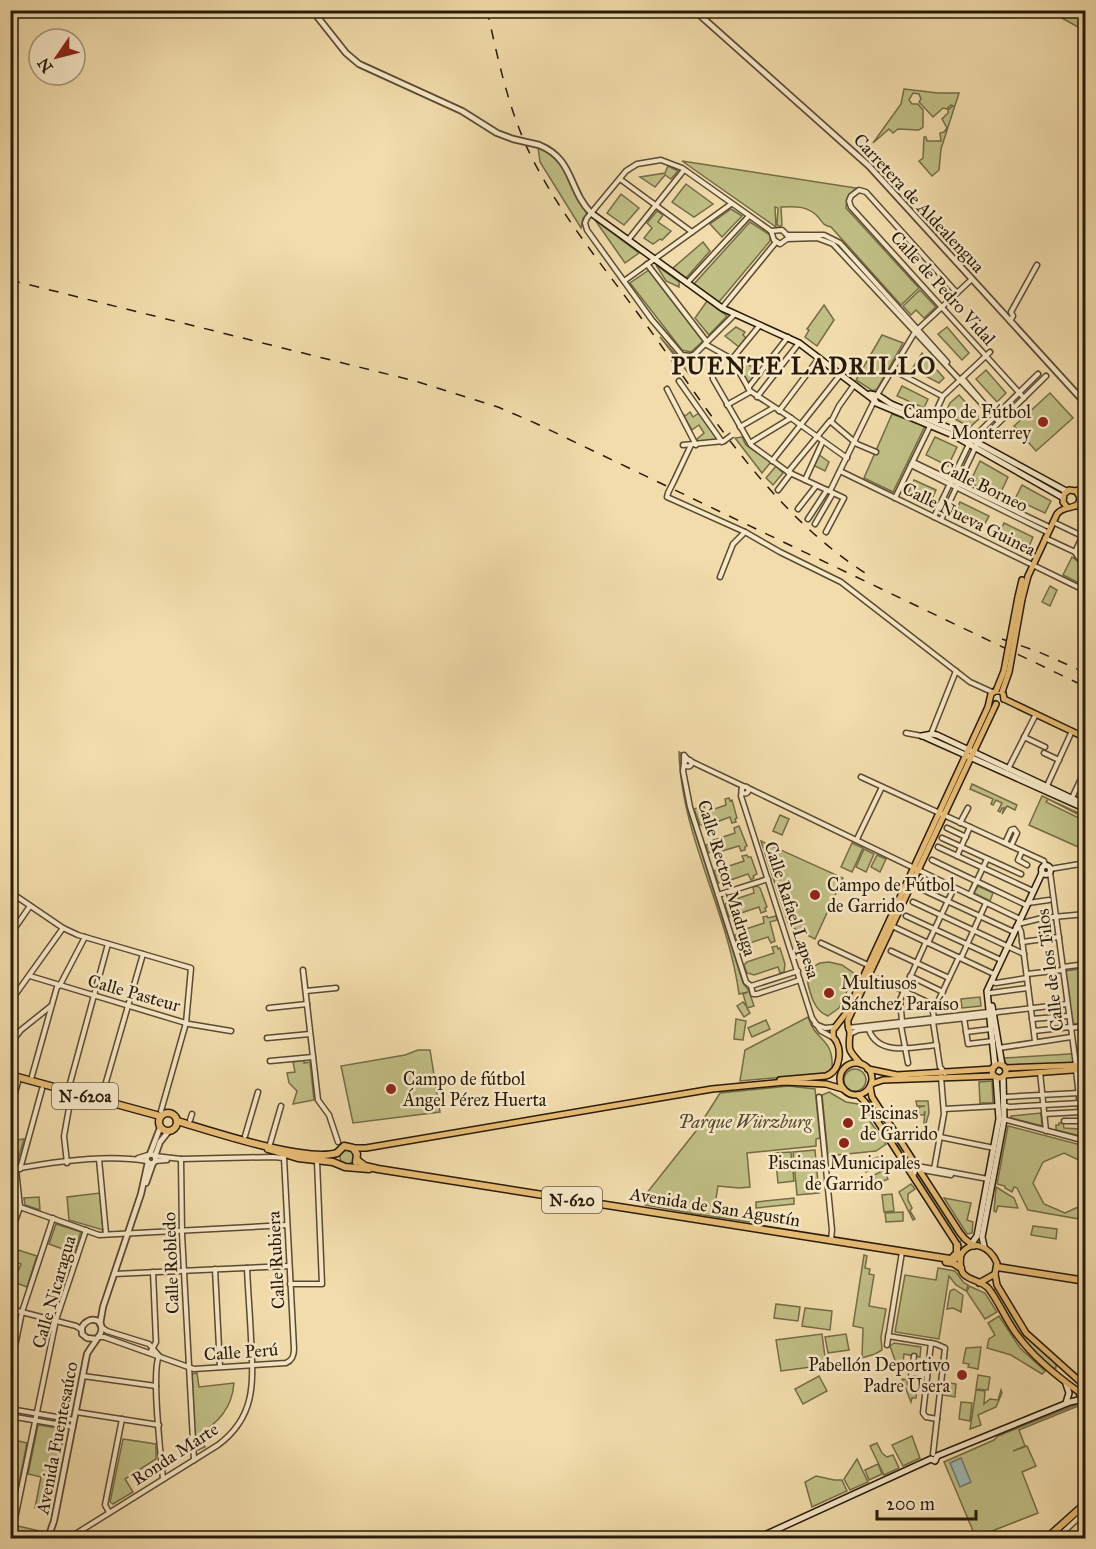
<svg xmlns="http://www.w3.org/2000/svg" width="1096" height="1549" font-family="'IM FELL Great Primer',serif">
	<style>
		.green { fill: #c0bf85; stroke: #746c47; stroke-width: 1.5 }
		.water { fill: #9fb9b3; stroke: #6f796f; stroke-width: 1.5 }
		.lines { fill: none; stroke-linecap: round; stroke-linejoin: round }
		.minor-casing { stroke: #5a4a32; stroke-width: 7 }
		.tertiary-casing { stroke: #5a4a32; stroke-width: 8 }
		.secondary-casing { stroke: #271a09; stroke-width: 8 }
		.primary-casing { stroke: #271a09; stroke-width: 8 }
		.trunk-casing { stroke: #271a09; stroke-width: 9 }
		.minor { stroke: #f7e8c8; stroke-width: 4 }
		.tertiary { stroke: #f7e8c8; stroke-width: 4.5 }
		.secondary { stroke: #f7e8c8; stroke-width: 5 }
		.primary { stroke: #e9be76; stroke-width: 5 }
		.trunk { stroke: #e9be76; stroke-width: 6 }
		.rail { stroke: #271a09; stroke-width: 1.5; stroke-dasharray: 10 10; stroke-linecap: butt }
		.minor-bridge-casing { stroke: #5a4a32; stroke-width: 7; stroke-linecap: butt }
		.tertiary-bridge-casing { stroke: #5a4a32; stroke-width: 8; stroke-linecap: butt }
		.primary-bridge-casing { stroke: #271a09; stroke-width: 8; stroke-linecap: butt }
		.minor-bridge { stroke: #f7e8c8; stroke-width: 4 }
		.tertiary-bridge { stroke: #f7e8c8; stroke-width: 4.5 }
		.primary-bridge { stroke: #e9be76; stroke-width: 5 }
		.poi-dot { fill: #8f2418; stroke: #f7e8c8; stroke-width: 2 }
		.labels { text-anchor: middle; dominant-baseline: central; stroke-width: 5; stroke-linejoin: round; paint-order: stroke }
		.shield { fill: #f7e8c8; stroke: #655842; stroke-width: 1.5 }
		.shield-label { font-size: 16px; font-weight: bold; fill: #271a09 }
		.street-label { font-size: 18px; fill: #271a09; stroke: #f7e8c8 }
		.poi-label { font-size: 18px; fill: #271a09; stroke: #f7e8c8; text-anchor: start }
		.park-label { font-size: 18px; font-style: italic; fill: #554c2e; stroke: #f7e8c8 }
		.district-label { font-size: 24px; font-weight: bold; letter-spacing: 1.5px; fill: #271a09; stroke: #f7e8c8 }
	</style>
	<rect width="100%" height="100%" fill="#f2dcab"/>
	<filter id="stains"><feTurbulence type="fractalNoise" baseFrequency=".00333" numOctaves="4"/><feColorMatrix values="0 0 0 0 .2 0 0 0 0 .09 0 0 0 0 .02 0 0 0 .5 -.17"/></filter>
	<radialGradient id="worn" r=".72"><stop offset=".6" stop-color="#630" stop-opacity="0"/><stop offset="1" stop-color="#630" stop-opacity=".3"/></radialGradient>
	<!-- green -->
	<g class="green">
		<polygon points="1039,11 1085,11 1085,31 1062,18"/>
		<polygon points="904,89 938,93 959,93 941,149 939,170 932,176 919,161 923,158 924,137 926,137 927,141 941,141 940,133 944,132 947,128 942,119 948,113 948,110 953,106 951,105 947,109 943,108 933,117 919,102 921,99 919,94 913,93 909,100 912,104 918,104 923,110 923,127 919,130 898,129 893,133 889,129 873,143 901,104"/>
		<path d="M538,147C562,157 566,171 575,193C578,201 584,207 587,214L583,218L581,228L540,162Z"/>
		<path d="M682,161L856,188L847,199L846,208L919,288L901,305L831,227C824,226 823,223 819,218C809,206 796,206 781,207L782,225L779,227L777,224L778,208L775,207L776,227Z"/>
		<polygon points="668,166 678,171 671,179 665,175 655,187 640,177 665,173"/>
		<polygon points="686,184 713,204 694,217 672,202"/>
		<polygon points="621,194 639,208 624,225 607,213"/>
		<polygon points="731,209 742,216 722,237 710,224"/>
		<polygon points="657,211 663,215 658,222 671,231 662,240 660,239 653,244 644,238 652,228 647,223"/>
		<polygon points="595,220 639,253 625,263"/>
		<polygon points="750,222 770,235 770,241 719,302 694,284"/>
		<polygon points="703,242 710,251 686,278 673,268"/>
		<polygon points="656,265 679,282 679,287 666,281"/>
		<polygon points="649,270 703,341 691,352 682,350 630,283"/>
		<polygon points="920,290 936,307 924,318 916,310 911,315 903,306"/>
		<polygon points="707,301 727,316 709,335 695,318"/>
		<polygon points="824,305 834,320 817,346 805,337 809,330 807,329"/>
		<polygon points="736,327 745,332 743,335 746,338 739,347 725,336"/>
		<polygon points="947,327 969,353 962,360 938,334"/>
		<polygon points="882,335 903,343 877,389 873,391 856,380"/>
		<polygon points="660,337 677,356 685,360 693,371 689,374"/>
		<polygon points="922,353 944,378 939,383 912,369"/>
		<polygon points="736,358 760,371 751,381 747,382 734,360"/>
		<polygon points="986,370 1006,393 997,402 976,379"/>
		<polygon points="902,386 928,399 924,408 897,396"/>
		<polygon points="1050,393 1073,418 1036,451 1014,426"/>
		<polygon points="959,395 980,418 970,427 945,414 950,403"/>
		<polygon points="690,412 693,417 699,413 718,438 718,441 698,442 697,439 704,433 699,425 692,430 682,413 685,416"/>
		<polygon points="892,414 925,426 893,492 864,478"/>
		<polygon points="742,437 746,445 771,462 762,473 735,438"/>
		<polygon points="935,437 957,447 948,466 926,455"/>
		<polygon points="818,454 829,462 825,471 813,465"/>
		<polygon points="980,461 1008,477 1001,492 982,482 979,488 974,485 976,479 972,478"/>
		<polygon points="776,466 783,473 773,485 766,478"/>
		<polygon points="914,480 936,490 930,504 908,493"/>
		<polygon points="1022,485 1051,501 1045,513 1015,499"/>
		<polygon points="960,502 989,516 982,529 954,515"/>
		<polygon points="1004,523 1033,537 1027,551 998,536"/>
		<path d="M1072,557C1083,563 1086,574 1085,586L1063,575Z"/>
		<polygon points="1050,586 1057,590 1050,606 1042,602"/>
		<path d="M679,752L681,753L682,778L687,807L743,983L749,991L754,1006L747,1008L750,1013L744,1017L737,1006L743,1002L747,1007L743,994L748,992L739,994C728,911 681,836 679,752Z"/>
		<polygon points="972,784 1017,805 1015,810 1007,806 1002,814 1004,808 1002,808 1000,812 998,811 1002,803 996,800 993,805 991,804 993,799 970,789"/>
		<polygon points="1042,796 1085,816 1085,818 1048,799 1046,802 1085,821 1085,850 1029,825"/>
		<polygon points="729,798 730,801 732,800 737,818 735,819 736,822 732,823 730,817 703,827 702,825 700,825 694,809 704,806 706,812 726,805 725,799"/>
		<polygon points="780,815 789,819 782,835 773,831"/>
		<polygon points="739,826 747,846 745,847 745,850 741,851 739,846 712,854 711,852 708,853 706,845 709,844 708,842 735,833 734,828"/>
		<polygon points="761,841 843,878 815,939 789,926"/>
		<polygon points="852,843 863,848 852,872 841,867"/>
		<polygon points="864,849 874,854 866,872 856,867"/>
		<polygon points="747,855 748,857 751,857 757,874 753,876 754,878 751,880 748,874 722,883 718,883 714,871 744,861 742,856"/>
		<polygon points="877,855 886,859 880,872 871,867"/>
		<polygon points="757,886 760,888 767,907 765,908 766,911 761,913 759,907 729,917 725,905 727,902 754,893 753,887"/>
		<polygon points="978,886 993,893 990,901 974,893"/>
		<polygon points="767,916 768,918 776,916 777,920 770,922 775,941 771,943 768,937 741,946 741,944 738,944 735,935 738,934 737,932 764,923 763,917"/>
		<polygon points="777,946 778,949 780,948 785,964 784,972 780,973 778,967 754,975 747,973 744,965 747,962 774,953 772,947"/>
		<path d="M829,962L842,965L855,974L839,1008L828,1016C811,1010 809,986 805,971L820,963Z"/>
		<polygon points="1085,968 1085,1023 1072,1024 1066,971"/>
		<polygon points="980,997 981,1006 962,1008 961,999"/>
		<path d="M808,1017C816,1043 834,1037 832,1069L828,1073L740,1081L745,1050Z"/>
		<polygon points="736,1019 746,1021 743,1040 734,1039"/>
		<polygon points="766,1020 770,1029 752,1037 748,1028"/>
		<polygon points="418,1050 430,1050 440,1112 353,1123 341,1066 405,1055"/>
		<polygon points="1085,1053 1085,1062 1013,1066 1006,1064 1004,1058"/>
		<polygon points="304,1060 304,1063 310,1062 314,1100 293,1104 297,1091 289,1083 287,1073 295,1072 293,1062"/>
		<circle cx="855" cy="1080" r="11"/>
		<polygon points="992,1081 993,1103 980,1103 979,1082"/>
		<polygon points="789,1086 815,1089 820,1138 816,1139 816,1146 747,1153 750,1187 739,1188 718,1186 714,1211 745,1216 750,1218 749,1222 703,1215 704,1210 702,1209 701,1215 645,1205 646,1194 696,1131 720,1093"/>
		<polygon points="829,1092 846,1102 858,1104 886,1144 876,1151 828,1156 822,1095"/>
		<polygon points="871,1099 910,1159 906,1162 867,1102"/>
		<polygon points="916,1101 928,1101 929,1113 923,1133 925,1111 924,1115 919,1115 919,1107 925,1106 917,1106"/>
		<polygon points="1041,1113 1042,1126 1011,1118 1011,1116"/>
		<polygon points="1059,1123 1063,1123 1064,1128 1079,1129 1080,1136 1056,1130 1056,1125 1059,1125"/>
		<polygon points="1008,1126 1085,1146 1085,1163 1064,1153 1043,1162 1033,1183 1044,1204 1065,1213 1085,1204 1085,1220 1028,1210 1017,1188 1014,1187 1012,1192 1005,1188 1005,1186 997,1184"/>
		<polygon points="24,1139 17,1163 11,1164 11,1141"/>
		<circle cx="347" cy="1157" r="7"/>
		<polygon points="815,1150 819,1193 797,1195 793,1152"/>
		<polygon points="791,1152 794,1181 778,1183 775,1153"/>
		<polygon points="878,1157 882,1165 866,1172 862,1164"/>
		<polygon points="884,1170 888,1179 872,1186 868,1178"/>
		<polygon points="918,1174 962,1240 958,1243 916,1176"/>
		<polygon points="911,1184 915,1189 908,1194 908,1200 912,1208 910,1211 915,1219 913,1220 899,1192"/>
		<polygon points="996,1187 1014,1198 1018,1208 998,1206 996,1212 994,1211"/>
		<polygon points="100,1193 103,1230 69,1220 67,1197"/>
		<polygon points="892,1194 894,1211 884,1212 882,1195"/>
		<polygon points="39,1197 40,1210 25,1205 24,1198"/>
		<polygon points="794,1198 794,1204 756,1208 756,1202"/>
		<polygon points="944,1198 971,1203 967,1220 973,1222 972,1233 967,1234"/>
		<polygon points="903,1212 903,1221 886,1222 885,1213"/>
		<polygon points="56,1224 81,1232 74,1253 49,1244"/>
		<polygon points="1033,1226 1057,1229 1056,1239 1031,1235"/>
		<polygon points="12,1248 37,1256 27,1287 11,1281 11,1275 16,1277 21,1264 11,1261"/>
		<polygon points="864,1255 867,1256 865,1268 870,1269 869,1274 874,1275 869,1306 886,1309 881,1337 882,1350 875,1354 862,1358 863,1328 853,1326"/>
		<polygon points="938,1268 955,1271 964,1283 968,1285 966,1291 956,1285 949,1276 939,1339 895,1332 905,1275 936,1280"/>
		<polygon points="969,1286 985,1293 997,1312 985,1319 967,1292"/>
		<polygon points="997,1288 1023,1331 1056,1364 1056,1368 1052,1368 1023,1340 992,1291"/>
		<polygon points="954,1289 963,1295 961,1312 953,1308 947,1309 950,1291"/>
		<polygon points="776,1304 800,1307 798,1321 774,1318"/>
		<polygon points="805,1308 832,1311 830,1330 802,1326"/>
		<polygon points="999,1316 1020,1348 1045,1371 1042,1374 1011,1355 987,1348 989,1339 995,1335 988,1323"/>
		<polygon points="822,1334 826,1365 781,1371 776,1340"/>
		<polygon points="846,1334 849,1350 828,1353 825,1337"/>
		<polygon points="894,1343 921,1347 920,1357 904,1354 903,1363 896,1363 890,1346"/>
		<polygon points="981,1347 978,1369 968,1367 969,1364 963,1363 966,1348"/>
		<path d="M197,1373L199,1387L234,1383C232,1409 218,1422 198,1436L205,1447L198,1450L195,1446L192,1374Z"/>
		<polygon points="978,1375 990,1377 988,1390 976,1389"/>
		<polygon points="819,1376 827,1391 803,1404 795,1389"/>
		<polygon points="902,1379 908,1380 908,1383 913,1384 913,1389 917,1389 916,1398 912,1398 911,1402"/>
		<polygon points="945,1382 956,1384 955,1397 943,1395"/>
		<polygon points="976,1390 985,1391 984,1404 990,1399 998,1400 1001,1390 1002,1393 996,1407 978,1415 981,1425 970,1429"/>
		<polygon points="961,1402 972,1403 970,1421 959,1419"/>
		<polygon points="1078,1404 1083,1404 1019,1430 1025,1446 1013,1451 1027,1446 1036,1466 1022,1472 1038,1513 992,1531 994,1538 976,1538 944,1462 994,1440 998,1436"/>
		<polygon points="38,1425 65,1429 48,1510 35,1508 41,1477 28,1474"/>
		<polygon points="912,1436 920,1458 903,1466 892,1445"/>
		<polygon points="11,1439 27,1443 11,1523 10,1439"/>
		<polygon points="123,1439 156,1444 156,1459 125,1479 133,1492 113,1504 110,1502"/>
		<polygon points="877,1443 882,1453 887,1457 893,1455 899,1468 884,1475 870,1446"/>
		<polygon points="857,1459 868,1482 850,1490 844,1479"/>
		<polygon points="878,1464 882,1474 869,1480 865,1470"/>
		<polygon points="816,1476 834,1480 842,1480 847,1491 812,1507 805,1482"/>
		<polygon points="18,1526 44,1532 42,1538 15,1538"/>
	</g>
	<!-- water -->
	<polygon class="water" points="961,1458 971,1482 960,1487 950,1463"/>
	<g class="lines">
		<!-- minor casing -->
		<g class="minor-casing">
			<g id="minor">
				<polyline points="620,179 692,232"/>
				<polyline points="771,231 782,230 787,235"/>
				<polyline points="787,235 824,235 840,243 947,362"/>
				<polyline points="628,240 684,170"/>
				<polyline points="647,264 707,342"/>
				<polyline points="624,281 731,204"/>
				<polyline points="687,283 749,216"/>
				<polyline points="957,293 866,192 859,190 851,196 849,201 851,207 1024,398"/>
				<polyline points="722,308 776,242"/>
				<polyline points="735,314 695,354 690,356 682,355 652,320 587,230 585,223 587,218 626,171 637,164 661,160 682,168 771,231 774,240 780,244 787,239 817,238 833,244 999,422"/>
				<polyline points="1010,321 1013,316 1011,312 1037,265"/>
				<polyline points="705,344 732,359 750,391 791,418 847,458"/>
				<polyline points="721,354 712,372 713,379 751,445 788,472 844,498 826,532"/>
				<polyline points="732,359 760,325"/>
				<polyline points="893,370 942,396"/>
				<polyline points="962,378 998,420"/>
				<polyline points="679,381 722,442"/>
				<polyline points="748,388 788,337"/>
				<polyline points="667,389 696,445"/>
				<polyline points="877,395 915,332 972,279"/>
				<polyline points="757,397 799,343"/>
				<polyline points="727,405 750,392"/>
				<polyline points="779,411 819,358"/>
				<polyline points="932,420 943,396 990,352"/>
				<polyline points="831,422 839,406 854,385"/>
				<polyline points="740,427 773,408"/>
				<polyline points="750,443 791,418"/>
				<polyline points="683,445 724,441"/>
				<polyline points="772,461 840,375"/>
				<polyline points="913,462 1047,526"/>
				<polyline points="911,465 1045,531"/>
				<polyline points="840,471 1086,591"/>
				<polyline points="788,472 830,421 857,444 876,452"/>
				<polyline points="805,480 822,443"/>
				<polyline points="674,481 691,445"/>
				<polyline points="778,490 791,473"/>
				<polyline points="830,491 874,401"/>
				<polyline points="668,493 667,497 745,532 780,552 841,582 970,682 992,692"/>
				<polyline points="895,498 930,426"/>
				<polyline points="798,509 816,486"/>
				<polyline points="934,517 971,440 1038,374"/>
				<polyline points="808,519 827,490"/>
				<polyline points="941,520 977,444 1046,376"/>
				<polyline points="1053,522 1078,534 1086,535"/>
				<polyline points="815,524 833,493"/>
				<polyline points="1045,538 1075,552"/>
				<polyline points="1075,552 1086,569"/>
				<polyline points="1075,552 1083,535"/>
				<polyline points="720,577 733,544 745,532"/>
				<polyline points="906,733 922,736"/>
				<polyline points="931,734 956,671"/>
				<polyline points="1024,737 1045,747"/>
				<polyline points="1044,753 1059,760"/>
				<circle cx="688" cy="763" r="3.5"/>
				<polyline points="690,761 745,787"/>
				<polyline points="684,762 684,755 688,760"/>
				<polyline points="684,763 683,771 690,807 746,982 751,986 753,994 757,994 800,980"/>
				<polyline points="1008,769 1036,714"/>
				<polyline points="861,777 1044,861 1045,865"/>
				<circle cx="745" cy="790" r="3.5"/>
				<polyline points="748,788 1020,919"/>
				<polyline points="1046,788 1072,731"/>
				<polyline points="742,789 741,796 812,1018 821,1031 832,1037"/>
				<polyline points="1071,800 1086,768"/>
				<polyline points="960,823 968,808"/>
				<polyline points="947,828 966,837"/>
				<polyline points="942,838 1021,874"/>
				<polyline points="857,839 882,787"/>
				<polyline points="1005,843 1011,830 1014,829 1017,833 1011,846"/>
				<polyline points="938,847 1033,891"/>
				<polyline points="1022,851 1018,860 1027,865"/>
				<polyline points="1083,851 1086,864"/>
				<polyline points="957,856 970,827"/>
				<polyline points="932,860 1026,905"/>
				<polyline points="1050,869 1086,863"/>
				<polyline points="1050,872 1076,1065"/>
				<polyline points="919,888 1014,932"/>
				<polyline points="10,892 63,928 78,935 191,968 186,1023 161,1111"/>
				<polyline points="718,895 768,879"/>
				<polyline points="970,895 987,859"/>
				<polyline points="913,902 1024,954"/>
				<polyline points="1028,903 1049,900"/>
				<polyline points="906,916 1001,960"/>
				<polyline points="1018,924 1042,918 1086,914"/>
				<polyline points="892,926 994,974"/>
				<polyline points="1016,927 1019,927 1021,932 1035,1041"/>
				<polyline points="10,935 30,906"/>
				<polyline points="1022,942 1059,937"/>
				<polyline points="821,943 870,966"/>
				<polyline points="928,943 954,888"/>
				<polyline points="891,951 949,978"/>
				<polyline points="961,958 986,903"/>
				<polyline points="1063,967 1086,964"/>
				<polyline points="303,970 318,1100 329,1115 338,1142"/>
				<polyline points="1027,974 1063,970"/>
				<polyline points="30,976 189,1024 231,1031"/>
				<polyline points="910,976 943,992"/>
				<polyline points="878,979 936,1006"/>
				<polyline points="992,982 996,983 1027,978"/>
				<polyline points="751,986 798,971"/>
				<polyline points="306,991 336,988"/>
				<polyline points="990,993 1028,988"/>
				<polyline points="10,1002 63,928"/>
				<polyline points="269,1008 307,1004"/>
				<polyline points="934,1018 933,1012 959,957"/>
				<polyline points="964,1018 968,1044 993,1041"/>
				<polyline points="1032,1019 1068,1016"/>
				<polyline points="902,1021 900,1000 926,942"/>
				<polyline points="933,1022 940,1067 945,1073"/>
				<polyline points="815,1024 825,1028 835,1027"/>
				<polyline points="901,1026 908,1063"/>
				<polyline points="848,1028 989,1012"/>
				<polyline points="1070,1028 1086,1026"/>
				<path d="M869,1030C879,1057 914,1047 937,1045"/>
				<polyline points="1034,1031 1070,1027"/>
				<polyline points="966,1032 991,1029"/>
				<polyline points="850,1034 858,1030 985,1016 998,1012 1067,1004"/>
				<polyline points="267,1038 310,1034"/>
				<polyline points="10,1044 21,1030 51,1006"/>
				<polyline points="999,1048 1071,1037"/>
				<polyline points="270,1061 313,1057"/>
				<polyline points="1076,1070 1084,1141"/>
				<polyline points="1040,1072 1046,1131"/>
				<polyline points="32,1076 57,987 60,985 85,937"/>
				<polyline points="69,1087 108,944"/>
				<polyline points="102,1096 143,954"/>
				<polyline points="819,1097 832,1230 831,1240"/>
				<polyline points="1004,1097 1079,1093"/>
				<polyline points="1003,1105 1009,1107 1080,1103"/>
				<polyline points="944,1109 998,1106"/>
				<polyline points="10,1110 18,1082"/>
				<polyline points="1044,1114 1081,1112"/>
				<polyline points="1003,1119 1086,1141"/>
				<polyline points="190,1120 192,1114"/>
				<polyline points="1064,1121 1082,1121"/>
				<polyline points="245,1136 258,1092"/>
				<polyline points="940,1137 994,1148"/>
				<polyline points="270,1144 281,1106"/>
				<polyline points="155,1156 181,1159 273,1157 284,1158"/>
				<polyline points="138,1158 148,1155"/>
				<polyline points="99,1159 106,1234"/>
				<polyline points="181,1159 182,1234 194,1460"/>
				<polyline points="155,1161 167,1160"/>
				<polyline points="67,1163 64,1136 71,1097"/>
				<polyline points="20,1169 42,1089"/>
				<polyline points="917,1169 951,1175"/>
				<polyline points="934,1169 944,1114 941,1077"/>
				<path d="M10,1170C51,1162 107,1154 147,1161"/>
				<polyline points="913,1176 917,1166 988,1179"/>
				<polyline points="20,1207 99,1235 287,1225"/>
				<polyline points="10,1236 20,1207 16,1170"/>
				<polyline points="215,1269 220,1367"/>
				<polyline points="114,1274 289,1266"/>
				<polyline points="290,1284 322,1284 317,1161"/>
				<polyline points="10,1309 76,1326 82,1330"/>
				<polyline points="101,1327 107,1331 149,1344 159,1356"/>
				<polyline points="888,1336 936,1344 945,1348 933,1454"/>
				<path d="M98,1337H104L194,1369L286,1363C293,1360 294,1355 294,1349L284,1158"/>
				<polyline points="931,1343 923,1413 926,1417 937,1419"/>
				<polyline points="887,1345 902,1252"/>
				<polyline points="150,1353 156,1342 153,1272"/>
				<path d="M159,1356C151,1373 161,1456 163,1479"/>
				<polyline points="10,1370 22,1312 53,1218"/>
				<polyline points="912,1373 927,1375"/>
				<polyline points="83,1376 156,1386"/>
				<polyline points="910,1383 914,1356"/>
				<polyline points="10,1409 74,1420"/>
				<polyline points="76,1412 159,1425"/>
				<polyline points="10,1416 73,1427"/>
				<polyline points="109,1512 105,1505 122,1419"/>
				<polyline points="1055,1531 1065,1538"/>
				<polyline points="1059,1536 1086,1511"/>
				<polyline points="11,1538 56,1320 86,1230"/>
				<path d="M69,1538L218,1445C257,1416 253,1381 251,1338C250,1315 248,1291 247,1268"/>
			</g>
		</g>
		<!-- tertiary casing -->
		<g class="tertiary-casing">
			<g id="tertiary">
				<polyline points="312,10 346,53 359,64 462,111 497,133 513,139"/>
				<polyline points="694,10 869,166 1086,404"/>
				<path d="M539,145C574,159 568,189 591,213"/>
				<polyline points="150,1154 160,1128"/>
				<circle cx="151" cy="1159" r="4.5"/>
				<polyline points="155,1156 160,1142 168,1132"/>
				<polyline points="146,1183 153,1163"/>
				<polyline points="100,1324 103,1307 141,1194 148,1162"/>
				<path d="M48,1538L54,1521L87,1354C90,1348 100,1336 101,1332C105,1319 89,1315 82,1327V1334L87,1338L96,1339"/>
			</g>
		</g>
		<!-- secondary casing -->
		<g class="secondary-casing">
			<g id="secondary">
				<polyline points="591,213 722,308 799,343 874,400"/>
				<polyline points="870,394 879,396 891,404 954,430 1066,491"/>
				<polyline points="874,398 876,403 953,435 1062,497"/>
				<polyline points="1077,506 1086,509"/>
				<polyline points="922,736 932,734 937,735 1086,805"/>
				<polyline points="923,736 1086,809"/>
				<circle cx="1046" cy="870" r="4.5"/>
				<polyline points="992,1006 1002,1065"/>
				<polyline points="995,1066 987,991 1042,873"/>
				<polyline points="970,1246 977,1236 999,1119 996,1077"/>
				<polyline points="984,1246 982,1237 1004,1120 1003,1077"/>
				<polyline points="1066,1384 1069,1393 1066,1403"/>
				<polyline points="758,1538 931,1459 935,1461 937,1456 1070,1402 1083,1399"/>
			</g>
		</g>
		<!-- primary casing -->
		<g class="primary-casing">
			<g id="primary">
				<polyline points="1076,491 1086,486"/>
				<polyline points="1018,597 1022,580"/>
				<path d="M1022,599L1028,576L1057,514C1064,505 1073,510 1079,503L1080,497L1076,491L1069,490L1064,494L1063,502L1067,507"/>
				<polyline points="1004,699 1086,738"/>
				<circle cx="856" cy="1079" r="16"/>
				<path d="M861,1064C849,1051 848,1051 850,1034C850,1029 847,1026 848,1020L996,704"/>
				<circle cx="999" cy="1071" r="7"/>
				<polyline points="1005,1068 1086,1065"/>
				<polyline points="868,1069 897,1075 993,1069"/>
				<polyline points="1005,1075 1086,1069"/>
				<path d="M780,1080L826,1076C841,1071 843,1047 833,1037V1030L847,1012L988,707L991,694L995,691H1000L1003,693L1004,699"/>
				<polyline points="871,1084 883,1080 994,1076"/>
				<polyline points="870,1087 872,1097 960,1233 965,1239 974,1246"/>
				<polyline points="858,1095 865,1102 958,1246"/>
				<polyline points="353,1148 366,1148 712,1089 785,1082 826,1084 843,1089"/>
				<polyline points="995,1274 997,1285 1026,1333 1085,1386"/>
				<path d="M979,1283L995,1274L997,1263C990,1247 973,1238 961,1254C956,1285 977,1275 989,1289C1000,1304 1007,1322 1018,1336C1034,1358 1058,1377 1079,1392"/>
				<polyline points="1086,1386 1081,1388 1079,1392 1081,1398 1086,1400"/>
			</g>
		</g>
		<!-- trunk casing -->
		<g class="trunk-casing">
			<g id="trunk">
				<polyline points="10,1075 160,1116"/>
				<circle cx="168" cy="1122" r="9"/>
				<path d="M177,1121C211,1131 306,1163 337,1153"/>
				<polyline points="268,1149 298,1158 333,1162 345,1167 369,1169"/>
				<polyline points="337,1153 344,1146 353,1148 357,1154 356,1162"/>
				<polyline points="357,1160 365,1166 378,1169 950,1259 955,1259 961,1254"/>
				<polyline points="953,1257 957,1253 957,1245"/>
				<polyline points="946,1262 953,1263 961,1268"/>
				<polyline points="997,1267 1086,1281"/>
				<polyline points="1047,1538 1086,1503"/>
			</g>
		</g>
		<!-- minor -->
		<use href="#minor" class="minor"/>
		<!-- tertiary -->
		<use href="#tertiary" class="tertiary"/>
		<!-- secondary -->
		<use href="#secondary" class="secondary"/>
		<!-- primary -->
		<use href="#primary" class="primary"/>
		<!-- trunk -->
		<use href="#trunk" class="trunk"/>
		<!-- rail -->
		<g class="rail">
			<path d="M487,10C498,59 508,108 530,154C559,213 603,266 642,319C709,410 768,510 865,573"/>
			<polyline points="10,280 415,381 498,407 535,423 1086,687"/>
			<polyline points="1002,639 1039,652 1086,673"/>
		</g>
		<!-- minor-bridge casing -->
		<g class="minor-bridge-casing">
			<g id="minor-bridge">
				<polyline points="724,441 732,435"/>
				<polyline points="668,493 674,481"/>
			</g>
		</g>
		<!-- tertiary-bridge casing -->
		<g class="tertiary-bridge-casing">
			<polyline id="tertiary-bridge" points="513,139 539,145"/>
		</g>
		<!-- primary-bridge casing -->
		<g class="primary-bridge-casing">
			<g id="primary-bridge">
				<polyline points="996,691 1004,671 1018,597"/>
				<polyline points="1002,692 1009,672 1022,599"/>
			</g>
		</g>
		<!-- minor-bridge -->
		<use href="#minor-bridge" class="minor-bridge"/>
		<!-- tertiary-bridge -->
		<use href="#tertiary-bridge" class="tertiary-bridge"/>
		<!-- primary-bridge -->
		<use href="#primary-bridge" class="primary-bridge"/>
	</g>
	<!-- markers -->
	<g class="poi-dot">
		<circle cx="1043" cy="422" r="6"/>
		<circle cx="815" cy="895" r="6"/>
		<circle cx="829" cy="993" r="6"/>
		<circle cx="391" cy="1089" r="6"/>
		<circle cx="848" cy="1123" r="6"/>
		<circle cx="844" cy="1143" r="6"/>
		<circle cx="962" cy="1375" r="6"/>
	</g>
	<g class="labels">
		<!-- shield labels -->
		<g class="shield">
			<rect x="52" y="1083" width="66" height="26" rx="4.5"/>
			<rect x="542" y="1187" width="60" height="26" rx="4.5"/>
		</g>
		<g class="shield-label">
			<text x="85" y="1096">N-620a</text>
			<text x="572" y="1200">N-620</text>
		</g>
		<!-- street labels -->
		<g class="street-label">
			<text transform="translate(919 203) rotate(47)">Carretera de Aldealengua</text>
			<text transform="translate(943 288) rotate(48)">Calle de Pedro Vidal</text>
			<text transform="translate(984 486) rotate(26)">Calle Borneo</text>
			<text transform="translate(969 519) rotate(26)">Calle Nueva Guinea</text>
			<text transform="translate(727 878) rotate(73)">Calle Rector Madruga</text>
			<text transform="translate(792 910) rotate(72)">Calle Rafael Lapesa</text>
			<text transform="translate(1050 970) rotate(-97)">Calle de los Tilos</text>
			<text transform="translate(134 993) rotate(16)">Calle Pasteur</text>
			<text transform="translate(715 1207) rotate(9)">Avenida de San Agustín</text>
			<text transform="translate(276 1260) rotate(-93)">Calle Rubiera</text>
			<text transform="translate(171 1263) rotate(-92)">Calle Robledo</text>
			<text transform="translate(54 1292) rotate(-74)">Calle Nicaragua</text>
			<text transform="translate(241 1352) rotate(-4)">Calle Perú</text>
			<text transform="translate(57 1438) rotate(-79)">Avenida Fuentesaúco</text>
			<text transform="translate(175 1454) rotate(-33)">Ronda Marte</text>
		</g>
		<!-- poi labels -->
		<g class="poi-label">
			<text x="1031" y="412" text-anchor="end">Campo de Fútbol<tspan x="1031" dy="21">Monterrey</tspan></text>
			<text x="827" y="885">Campo de Fútbol<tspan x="827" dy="21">de Garrido</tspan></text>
			<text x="841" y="983">Multiusos<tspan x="841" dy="21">Sánchez Paraíso</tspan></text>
			<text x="403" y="1079">Campo de fútbol<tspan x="403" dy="21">Ángel Pérez Huerta</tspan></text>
			<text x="860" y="1113">Piscinas<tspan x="860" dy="21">de Garrido</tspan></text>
			<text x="844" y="1163" text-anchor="middle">Piscinas Municipales<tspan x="844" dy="21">de Garrido</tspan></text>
			<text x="950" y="1365" text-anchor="end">Pabellón Deportivo<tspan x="950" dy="21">Padre Usera</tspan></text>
		</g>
		<!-- park labels -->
		<g class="park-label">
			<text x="745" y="1122">Parque Würzburg</text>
		</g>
		<!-- district labels -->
		<g class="district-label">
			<text x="804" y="366">PUENTE LADRILLO</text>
		</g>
	</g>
	<!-- margin -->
	<rect width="1096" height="1549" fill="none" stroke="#f2dcab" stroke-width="36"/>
	<rect x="12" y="12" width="1072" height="1525" fill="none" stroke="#271a09" stroke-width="3"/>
	<rect x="18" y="18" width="1060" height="1513" fill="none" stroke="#271a09" stroke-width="1.5"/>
	<!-- north arrow -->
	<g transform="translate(57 57) rotate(235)"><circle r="28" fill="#f7e8c8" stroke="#a4967c" stroke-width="1.5"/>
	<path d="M0-4.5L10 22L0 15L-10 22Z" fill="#8f2418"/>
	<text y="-9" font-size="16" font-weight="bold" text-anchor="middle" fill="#271a09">N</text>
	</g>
	<!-- scale -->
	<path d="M877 1510v9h99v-9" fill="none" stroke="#271a09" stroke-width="3"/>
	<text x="886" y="1510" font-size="18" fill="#271a09" stroke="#f7e8c8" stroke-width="4.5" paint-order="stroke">200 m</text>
	<rect width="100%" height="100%" filter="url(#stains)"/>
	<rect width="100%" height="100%" fill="url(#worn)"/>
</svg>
